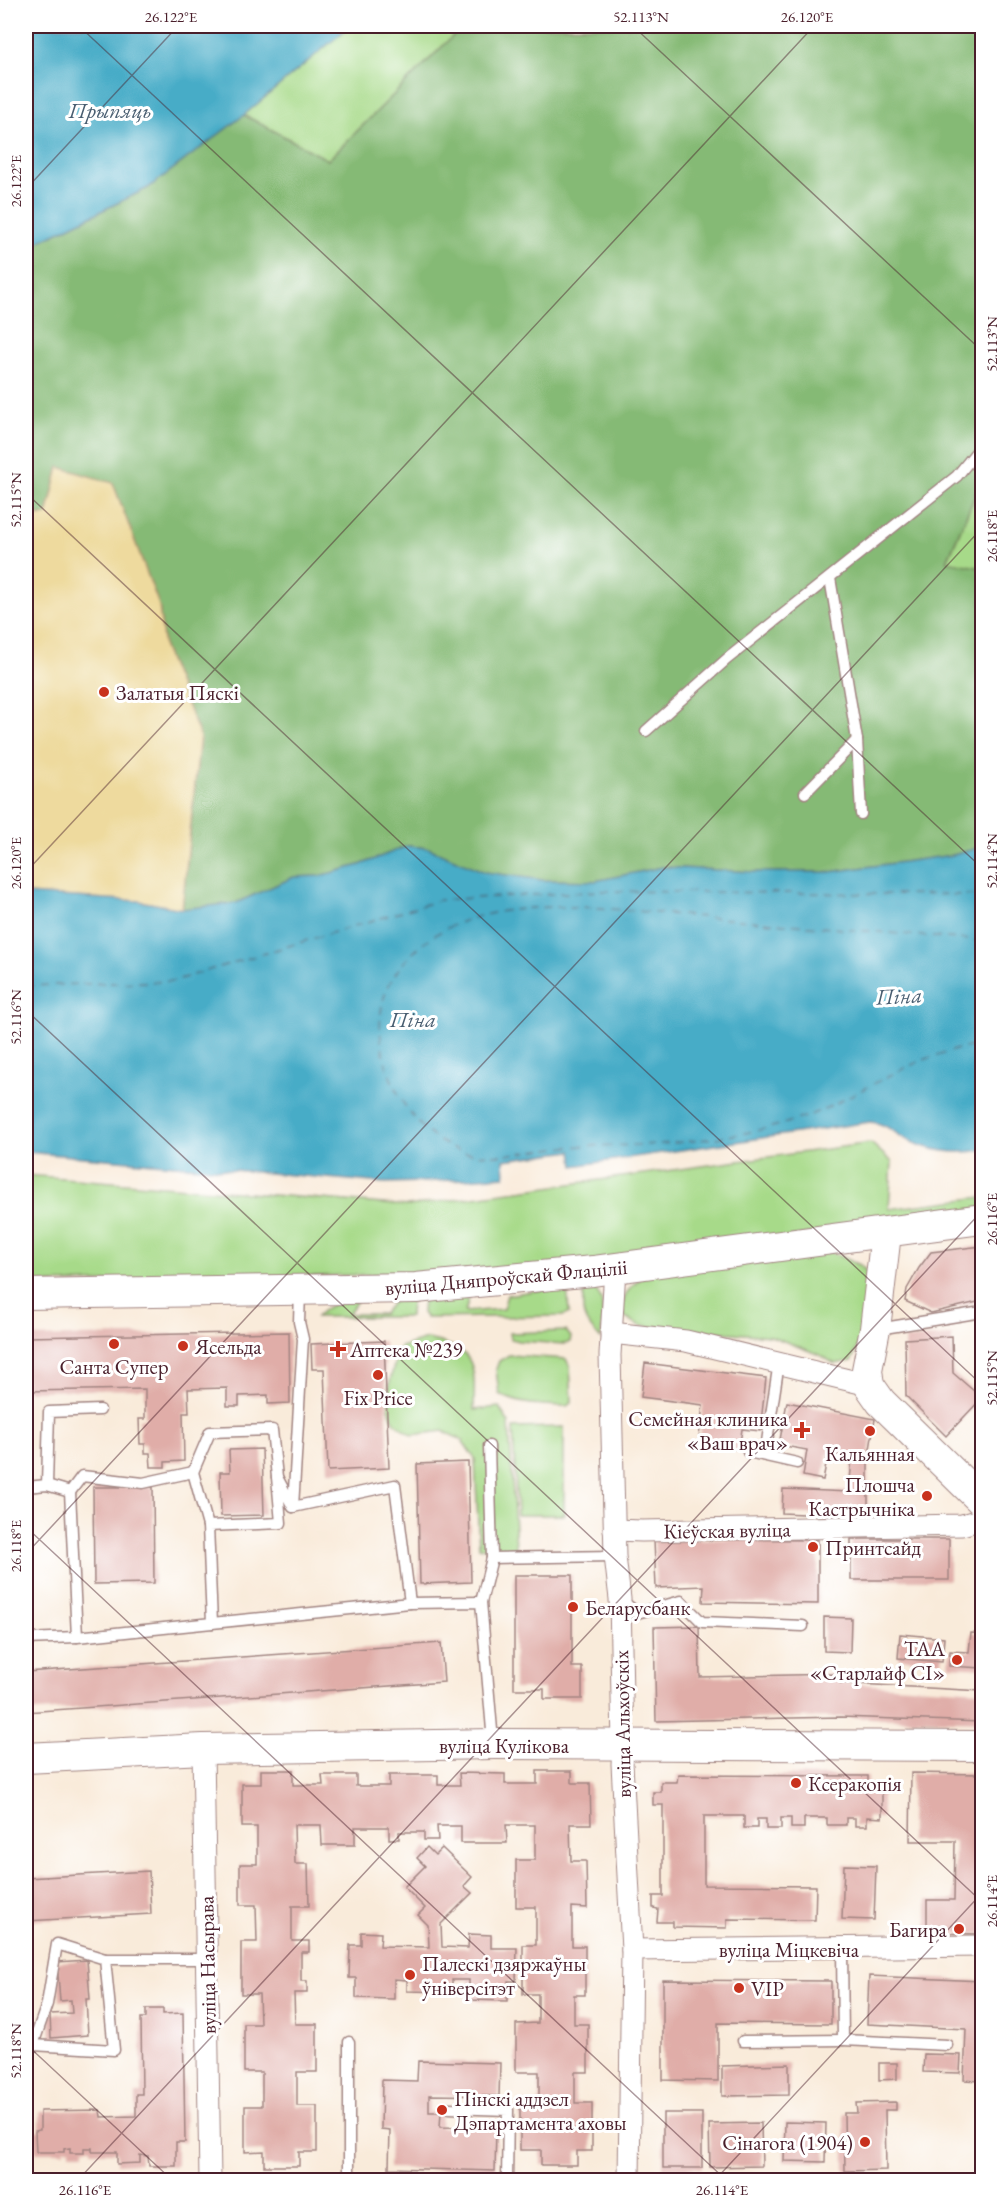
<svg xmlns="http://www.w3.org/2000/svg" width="1008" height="2206" font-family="'EB Garamond',serif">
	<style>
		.green { fill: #a7da89; stroke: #787c5a; stroke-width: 1.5 }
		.forest { fill: #85ba75; stroke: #686c50; stroke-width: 1.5 }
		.sand { fill: #eeda9e; stroke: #9c7c64; stroke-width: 1.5 }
		.water { fill: #47acc7; stroke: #486679; stroke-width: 1.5 }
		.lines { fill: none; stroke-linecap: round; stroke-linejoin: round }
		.ferry { stroke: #495e71; stroke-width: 1.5; stroke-dasharray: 8 6; stroke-linecap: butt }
		.building { fill: #e0ada8 }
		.lane-casing { stroke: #a28582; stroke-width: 13 }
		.street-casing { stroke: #a28582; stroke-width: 23 }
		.secondary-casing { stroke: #a28582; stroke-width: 32 }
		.lane { stroke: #fff; stroke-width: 10 }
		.street { stroke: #fff; stroke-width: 21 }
		.secondary { stroke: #fff; stroke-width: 30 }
		.ticks { fill: none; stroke: #4a1f2b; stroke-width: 1.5; stroke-opacity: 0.45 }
		.poi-dot { fill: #c8321e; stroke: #fff; stroke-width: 2 }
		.labels { text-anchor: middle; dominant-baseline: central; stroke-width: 6; stroke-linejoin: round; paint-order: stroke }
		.poi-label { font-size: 21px; fill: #4a1f2b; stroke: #fff; text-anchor: start }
		.street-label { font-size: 21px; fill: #4a1f2b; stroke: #fff }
		.water-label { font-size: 22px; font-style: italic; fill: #495e71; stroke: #fff }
		.neatline { fill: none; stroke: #4a1f2b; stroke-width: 2 }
		.ticks-label { font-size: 15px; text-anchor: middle; fill: #4a1f2b }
	</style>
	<rect width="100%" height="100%" fill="#fff"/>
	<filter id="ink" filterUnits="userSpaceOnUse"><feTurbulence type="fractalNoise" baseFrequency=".0167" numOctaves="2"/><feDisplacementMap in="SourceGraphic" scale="12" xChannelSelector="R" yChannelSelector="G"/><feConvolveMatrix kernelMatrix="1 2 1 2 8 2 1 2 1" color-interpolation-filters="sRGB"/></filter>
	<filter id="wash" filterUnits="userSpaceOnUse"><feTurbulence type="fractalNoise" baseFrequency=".008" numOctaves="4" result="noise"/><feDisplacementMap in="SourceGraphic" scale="24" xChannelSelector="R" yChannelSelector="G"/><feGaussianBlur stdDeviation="1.35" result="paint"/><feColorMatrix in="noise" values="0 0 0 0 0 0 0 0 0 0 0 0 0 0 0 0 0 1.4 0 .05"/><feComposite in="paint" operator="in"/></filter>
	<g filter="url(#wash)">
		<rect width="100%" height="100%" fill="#f9ebda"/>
		<!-- green -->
		<g class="green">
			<polygon points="350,26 463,26 328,160 244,115"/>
			<polygon points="982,479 982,568 947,562"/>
			<polygon points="871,1143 892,1162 889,1209 982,1197 982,1208 576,1269 26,1284 26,1175 408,1206"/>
			<path d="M828,1251L860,1265L874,1279L859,1344L851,1361L835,1364L820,1355L771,1336L640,1326L624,1316C619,1294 633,1283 650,1272Z"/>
			<path d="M584,1283C609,1291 602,1317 601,1339C579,1317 582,1312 584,1283Z"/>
			<polygon points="567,1286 569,1313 563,1316 426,1318 422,1313 423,1299 469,1298 465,1312 503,1309 507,1295"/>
			<path d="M396,1298L411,1299L410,1317H316C329,1304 338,1300 357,1301L348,1314H383Z"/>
			<polygon points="566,1331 571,1337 570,1342 565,1344 518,1341 511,1339 510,1333"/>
			<path d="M427,1339C477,1349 475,1364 474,1410L499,1407L509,1423L516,1548L498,1550L479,1547L475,1459L462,1440L443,1431L412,1435C406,1431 396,1425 393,1419C382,1398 393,1368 400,1347Z"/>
			<path d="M509,1355L566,1359L570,1367L572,1402L567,1406C543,1405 521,1406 499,1394L496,1369L499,1361Z"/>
			<polygon points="564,1427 564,1515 517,1515 513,1428"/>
		</g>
		<!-- forest -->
		<polygon class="forest" points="463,26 982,26 982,479 947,561 982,568 982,847 953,855 830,872 753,872 663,867 595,881 542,880 485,872 428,848 407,846 360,865 320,876 294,877 236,903 182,909 200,736 164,648 159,605 47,515 26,516 26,248 148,188 244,115 328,160"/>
		<!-- sand -->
		<polygon class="sand" points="59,467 113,483 159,605 164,648 200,736 182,909 139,901 26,894 26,516 47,515"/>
		<!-- water -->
		<g class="water">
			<polygon points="26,26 350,26 244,115 148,188 26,248"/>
			<path d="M407,846L428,848L485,872L542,880L595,881L663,867L753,872H830L953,855L982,847V1150C957,1155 927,1151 904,1138C891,1131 886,1123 870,1122L574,1166L572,1151L504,1160L505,1176L424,1182L384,1183L26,1152V894L139,901L182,909L236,903L294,877L320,876L360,865Z"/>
		</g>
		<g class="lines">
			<!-- ferry -->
			<g class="ferry">
				<path d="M982,941L601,908C548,905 474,906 429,939C407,956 387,978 382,1006C371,1063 412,1146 474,1154C504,1158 537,1149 567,1147C592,1145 616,1146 641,1145C693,1143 767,1133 815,1113C871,1089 920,1051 982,1045"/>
				<polyline points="26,986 173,981 440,900 602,891 982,895"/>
			</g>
		</g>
		<g id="blocks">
			<!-- building -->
			<g class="building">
				<polygon points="982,1246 982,1301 931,1313 905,1301 907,1289 919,1268 931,1252"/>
				<polygon points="289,1332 290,1403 268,1404 268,1395 239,1396 239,1406 227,1406 227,1388 188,1389 189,1413 183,1413 184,1461 165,1462 165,1467 151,1467 150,1453 145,1453 145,1444 140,1444 139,1419 145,1419 145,1389 26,1391 26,1337"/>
				<polygon points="952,1336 953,1373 982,1398 946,1436 906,1396 905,1339"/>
				<polygon points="384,1341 389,1468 328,1471 324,1369 312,1369 311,1344"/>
				<polygon points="645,1363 766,1378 760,1431 742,1429 739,1450 698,1445 703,1405 641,1397"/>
				<polygon points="787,1402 875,1419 868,1461 868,1517 782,1513 783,1489 849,1492 852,1458 828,1453 823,1480 803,1476 807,1450 779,1445"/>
				<polygon points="262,1449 264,1515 221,1516 220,1472 230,1472 229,1450"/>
				<polygon points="468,1462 471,1582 420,1584 417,1464"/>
				<polygon points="93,1487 153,1487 154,1583 94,1584"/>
				<polygon points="703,1539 818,1540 818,1604 703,1602 704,1586 656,1588 654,1540"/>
				<rect x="851" y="1539" width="98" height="41"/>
				<polygon points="514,1575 572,1575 572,1667 582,1667 582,1699 544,1699 544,1689 514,1689"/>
				<polygon points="824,1617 851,1618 850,1652 824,1651"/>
				<polygon points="699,1626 700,1677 840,1674 840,1683 982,1691 982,1722 841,1717 656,1721 654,1627"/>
				<polygon points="971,1633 982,1634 982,1668 949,1666 950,1651 969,1652"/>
				<polygon points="900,1634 944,1638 942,1662 898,1658"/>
				<polygon points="441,1643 444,1682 26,1712 26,1672"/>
				<polygon points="261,1770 293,1770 293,1785 323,1785 322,1775 356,1775 356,1786 389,1786 389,1775 438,1775 438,1785 460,1785 459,1773 505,1774 505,1784 537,1784 537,1771 572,1771 572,1783 590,1783 591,1824 570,1824 571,1861 586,1861 587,1908 572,1907 572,1946 585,1946 585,1995 574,1995 574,2024 588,2024 588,2072 575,2072 575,2103 592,2103 592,2151 577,2151 577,2165 541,2165 541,2150 520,2150 520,2102 539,2102 539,2072 516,2072 516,2024 538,2023 538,1994 523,1994 523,1945 536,1945 536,1907 516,1907 516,1860 535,1860 535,1825 506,1825 507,1843 461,1843 461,1826 437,1826 438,1840 424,1840 424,1832 399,1832 399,1839 389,1839 389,1827 355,1827 355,1845 322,1845 321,1825 294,1825 295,1864 308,1864 309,1906 292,1906 292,1941 309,1941 309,1952 301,1952 301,1981 307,1981 307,1993 294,1993 295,2024 317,2024 317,2072 297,2072 297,2106 317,2106 317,2152 299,2152 299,2166 264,2166 264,2151 245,2152 245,2106 262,2106 262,2072 244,2072 244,2024 260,2024 259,1994 241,1994 241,1942 257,1942 256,1905 240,1905 240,1864 257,1864 257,1827 242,1827 242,1784 261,1784"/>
				<polygon points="911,1773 982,1774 982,1934 927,1933 927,1900 954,1900 955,1841 910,1841"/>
				<polygon points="678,1775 868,1776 868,1785 882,1785 882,1818 867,1817 867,1826 855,1826 855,1818 846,1818 846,1825 827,1825 827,1818 804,1818 804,1828 791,1828 791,1818 781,1818 781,1829 766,1829 766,1819 757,1819 757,1828 744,1828 744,1816 704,1816 704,1885 816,1886 815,1920 727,1919 727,1928 673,1927 673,1922 657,1922 658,1909 653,1908 653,1896 663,1896 663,1805 653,1805 653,1792 661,1792 661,1782 677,1782"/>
				<polygon points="427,1847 435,1855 442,1848 472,1877 464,1886 472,1893 441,1924 442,1947 468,1948 469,1934 491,1935 491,1948 517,1948 516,1981 508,1981 507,2001 469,2000 469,1980 452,1980 452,1992 407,1991 407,1980 394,1979 394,1999 356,1998 356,1978 349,1978 350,1945 361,1945 361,1932 381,1933 380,1946 429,1947 428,1925 418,1915 425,1908 404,1887 425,1866 417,1858"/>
				<polygon points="844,1865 876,1866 874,1920 842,1919"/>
				<polygon points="149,1871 151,1914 26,1921 26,1878"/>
				<polygon points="87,1960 90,1999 86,1999 88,2035 51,2038 50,2014 72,2013 71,2000 60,2001 57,1962"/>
				<polygon points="869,1976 982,1981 982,2081 964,2080 966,2029 867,2024"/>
				<polygon points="663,1980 831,1981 831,2024 718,2023 718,2081 663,2080"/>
				<polygon points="146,2009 163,2009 163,2014 183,2013 185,2142 176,2142 176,2166 149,2166 148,2156 140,2155 140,2163 117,2164 117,2152 92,2152 92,2148 84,2148 84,2153 70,2153 70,2148 64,2149 64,2152 36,2152 35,2131 40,2130 40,2111 100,2110 101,2117 136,2116 136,2094 142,2094 141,2018 146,2018"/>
				<polygon points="924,2054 961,2055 960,2073 923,2072"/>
				<polygon points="418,2061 500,2063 499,2096 429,2095 429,2112 441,2112 440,2127 496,2128 495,2171 389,2168 390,2130 381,2129 382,2080 417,2081"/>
				<polygon points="879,2063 897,2063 897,2079 879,2080"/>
				<polygon points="789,2064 789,2095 722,2096 722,2066"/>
				<polygon points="896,2102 896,2110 885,2110 886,2170 845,2171 844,2113 857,2113 856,2103"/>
				<rect x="663" y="2113" width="39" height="55"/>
				<polygon points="785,2122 826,2123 825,2162 784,2161"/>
				<polygon points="761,2123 762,2166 710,2167 709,2124"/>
			</g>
		</g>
	</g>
	<g filter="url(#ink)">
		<use href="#blocks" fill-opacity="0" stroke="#a28582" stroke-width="1.5"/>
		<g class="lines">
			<!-- lane casing -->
			<g class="lane-casing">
				<g id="lane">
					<polyline points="830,578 857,740 861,814"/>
					<polyline points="646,731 727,659 957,476 982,445"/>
					<polyline points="805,793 857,740"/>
					<polyline points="878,1329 982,1312"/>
					<polyline points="489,1446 492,1558 615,1556"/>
					<polyline points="748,1452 797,1463"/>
					<polyline points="765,1455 779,1362"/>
					<polyline points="193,1472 208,1526"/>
					<polyline points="47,1485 49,1412 100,1410"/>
					<polyline points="26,1487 47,1485 70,1492 77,1637"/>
					<polyline points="70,1492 82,1476 143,1483 193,1472 210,1432 272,1430 277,1477"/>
					<polyline points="293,1507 303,1339 299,1322 300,1292"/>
					<polyline points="620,1599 637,1613 681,1601 702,1622 803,1626"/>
					<polyline points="481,1602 492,1558"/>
					<polyline points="212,1623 410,1603"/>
					<polyline points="26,1639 77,1637 212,1623 208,1526 281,1523 277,1477 293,1507 395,1485 410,1603 481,1602 493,1742"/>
					<polyline points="842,1949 843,2040 947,2045"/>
					<polyline points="743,2041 843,2040"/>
					<polyline points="349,2042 349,2180"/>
					<polyline points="33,2045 114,2050 105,1959 207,1959"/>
					<polyline points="26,2046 33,2045 47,2004 57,1944 105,1959"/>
					<polyline points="449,2108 508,2110 507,2180"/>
				</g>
			</g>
			<!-- street casing -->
			<g class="street-casing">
				<g id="street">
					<polyline points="615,1268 610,1355 615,1556 620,1599 623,1746 622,1764 632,1950 629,2180"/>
					<polyline points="611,1333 686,1341 869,1385"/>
					<polyline points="614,1530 642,1531 962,1525 982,1519"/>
					<polyline points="203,1749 210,2180"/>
					<polyline points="632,1950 982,1946"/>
				</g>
			</g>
			<!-- secondary casing -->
			<g class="secondary-casing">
				<g id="secondary">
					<polyline points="886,1233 875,1329 867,1370 869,1385 881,1402 982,1501"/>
					<polyline points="26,1294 416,1288 593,1271 982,1219"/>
					<polyline points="26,1758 203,1749 494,1744 982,1746"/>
				</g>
			</g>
			<!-- lane -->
			<use href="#lane" class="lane"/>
			<!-- street -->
			<use href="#street" class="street"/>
			<!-- secondary -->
			<use href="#secondary" class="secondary"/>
		</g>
	</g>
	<!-- ticks -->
	<path class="ticks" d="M79,26L982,868M633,26L982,351M26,189L178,26M26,493L982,1385M26,872L814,26M26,1010L982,1902M26,1527L726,2180M26,1554L982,528M26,2044L172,2180M78,2180L982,1211M715,2180L982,1893"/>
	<!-- markers -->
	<g class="poi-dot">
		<circle cx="104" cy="692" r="6"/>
		<circle cx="114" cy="1344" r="6"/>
		<circle cx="183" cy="1346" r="6"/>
		<path d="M335 1340h6v6h6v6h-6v6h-6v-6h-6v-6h6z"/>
		<circle cx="378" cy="1375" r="6"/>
		<path d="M799 1421h6v6h6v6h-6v6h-6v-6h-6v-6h6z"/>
		<circle cx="870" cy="1431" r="6"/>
		<circle cx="927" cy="1496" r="6"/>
		<circle cx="813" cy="1547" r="6"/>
		<circle cx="573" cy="1607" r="6"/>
		<circle cx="957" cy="1660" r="6"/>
		<circle cx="796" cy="1783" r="6"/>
		<circle cx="959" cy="1929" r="6"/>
		<circle cx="410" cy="1975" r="6"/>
		<circle cx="739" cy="1988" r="6"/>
		<circle cx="442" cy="2110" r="6"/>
		<circle cx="865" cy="2142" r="6"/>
	</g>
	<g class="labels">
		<!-- poi labels -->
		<g class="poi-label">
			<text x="116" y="692">Залатыя Пяскі</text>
			<text x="195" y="1346">Ясельда</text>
			<text x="350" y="1349">Аптека №239</text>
			<text x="114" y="1366" text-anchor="middle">Санта Супер</text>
			<text x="378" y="1397" text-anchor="middle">Fix Price</text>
			<text x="788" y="1418" text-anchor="end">Семейная клиника<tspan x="788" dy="24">«Ваш врач»</tspan></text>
			<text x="870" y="1453" text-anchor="middle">Кальянная</text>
			<text x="915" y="1484" text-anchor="end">Плошча<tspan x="915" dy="24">Кастрычніка</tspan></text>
			<text x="825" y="1547">Принтсайд</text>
			<text x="585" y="1607">Беларусбанк</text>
			<text x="945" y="1648" text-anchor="end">ТАА<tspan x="945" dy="24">«Старлайф СІ»</tspan></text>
			<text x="808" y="1783">Ксеракопія</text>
			<text x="947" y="1929" text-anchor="end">Багира</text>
			<text x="422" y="1963">Палескі дзяржаўны<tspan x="422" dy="24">ўніверсітэт</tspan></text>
			<text x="751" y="1988">VIP</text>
			<text x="454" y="2098">Пінскі аддзел<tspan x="454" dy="24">Дэпартамента аховы</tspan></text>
			<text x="853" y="2142" text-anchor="end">Сінагога (1904)</text>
		</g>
		<!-- street labels -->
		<g class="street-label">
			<text transform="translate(506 1277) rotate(-5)">вуліца Дняпроўскай Флаціліі</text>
			<text transform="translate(727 1530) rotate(-1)">Кіеўская вуліца</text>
			<text transform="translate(622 1724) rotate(-91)">вуліца Альхоўскіх</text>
			<text x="504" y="1745">вуліца Кулікова</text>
			<text x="789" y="1949">вуліца Міцкевіча</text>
			<text transform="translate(207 1965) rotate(-91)">вуліца Насырава</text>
		</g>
		<!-- water labels -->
		<g class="water-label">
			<text x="110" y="110">Прыпяць</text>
			<text transform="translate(899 996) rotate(-3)">Піна</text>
			<text x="413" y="1019">Піна</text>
		</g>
	</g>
	<!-- margin -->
	<rect width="1008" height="2206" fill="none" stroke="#fff" stroke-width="66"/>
	<rect x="33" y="33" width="942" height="2140" class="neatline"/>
	<g class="ticks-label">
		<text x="171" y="22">26.122°E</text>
		<text x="641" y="22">52.113°N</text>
		<text x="807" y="22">26.120°E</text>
		<text transform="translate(16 181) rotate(-90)" y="5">26.122°E</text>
		<text transform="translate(992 344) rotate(-90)" y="5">52.113°N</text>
		<text transform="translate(16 500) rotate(-90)" y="5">52.115°N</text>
		<text transform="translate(992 536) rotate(-90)" y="5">26.118°E</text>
		<text transform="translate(992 861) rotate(-90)" y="5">52.114°N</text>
		<text transform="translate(16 863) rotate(-90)" y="5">26.120°E</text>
		<text transform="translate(16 1017) rotate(-90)" y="5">52.116°N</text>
		<text transform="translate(992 1219) rotate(-90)" y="5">26.116°E</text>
		<text transform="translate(992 1378) rotate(-90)" y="5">52.115°N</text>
		<text transform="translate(16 1546) rotate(-90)" y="5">26.118°E</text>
		<text transform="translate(992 1901) rotate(-90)" y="5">26.114°E</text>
		<text transform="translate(16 2051) rotate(-90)" y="5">52.118°N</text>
		<text x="85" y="2195">26.116°E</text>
		<text x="722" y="2195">26.114°E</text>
	</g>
</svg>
